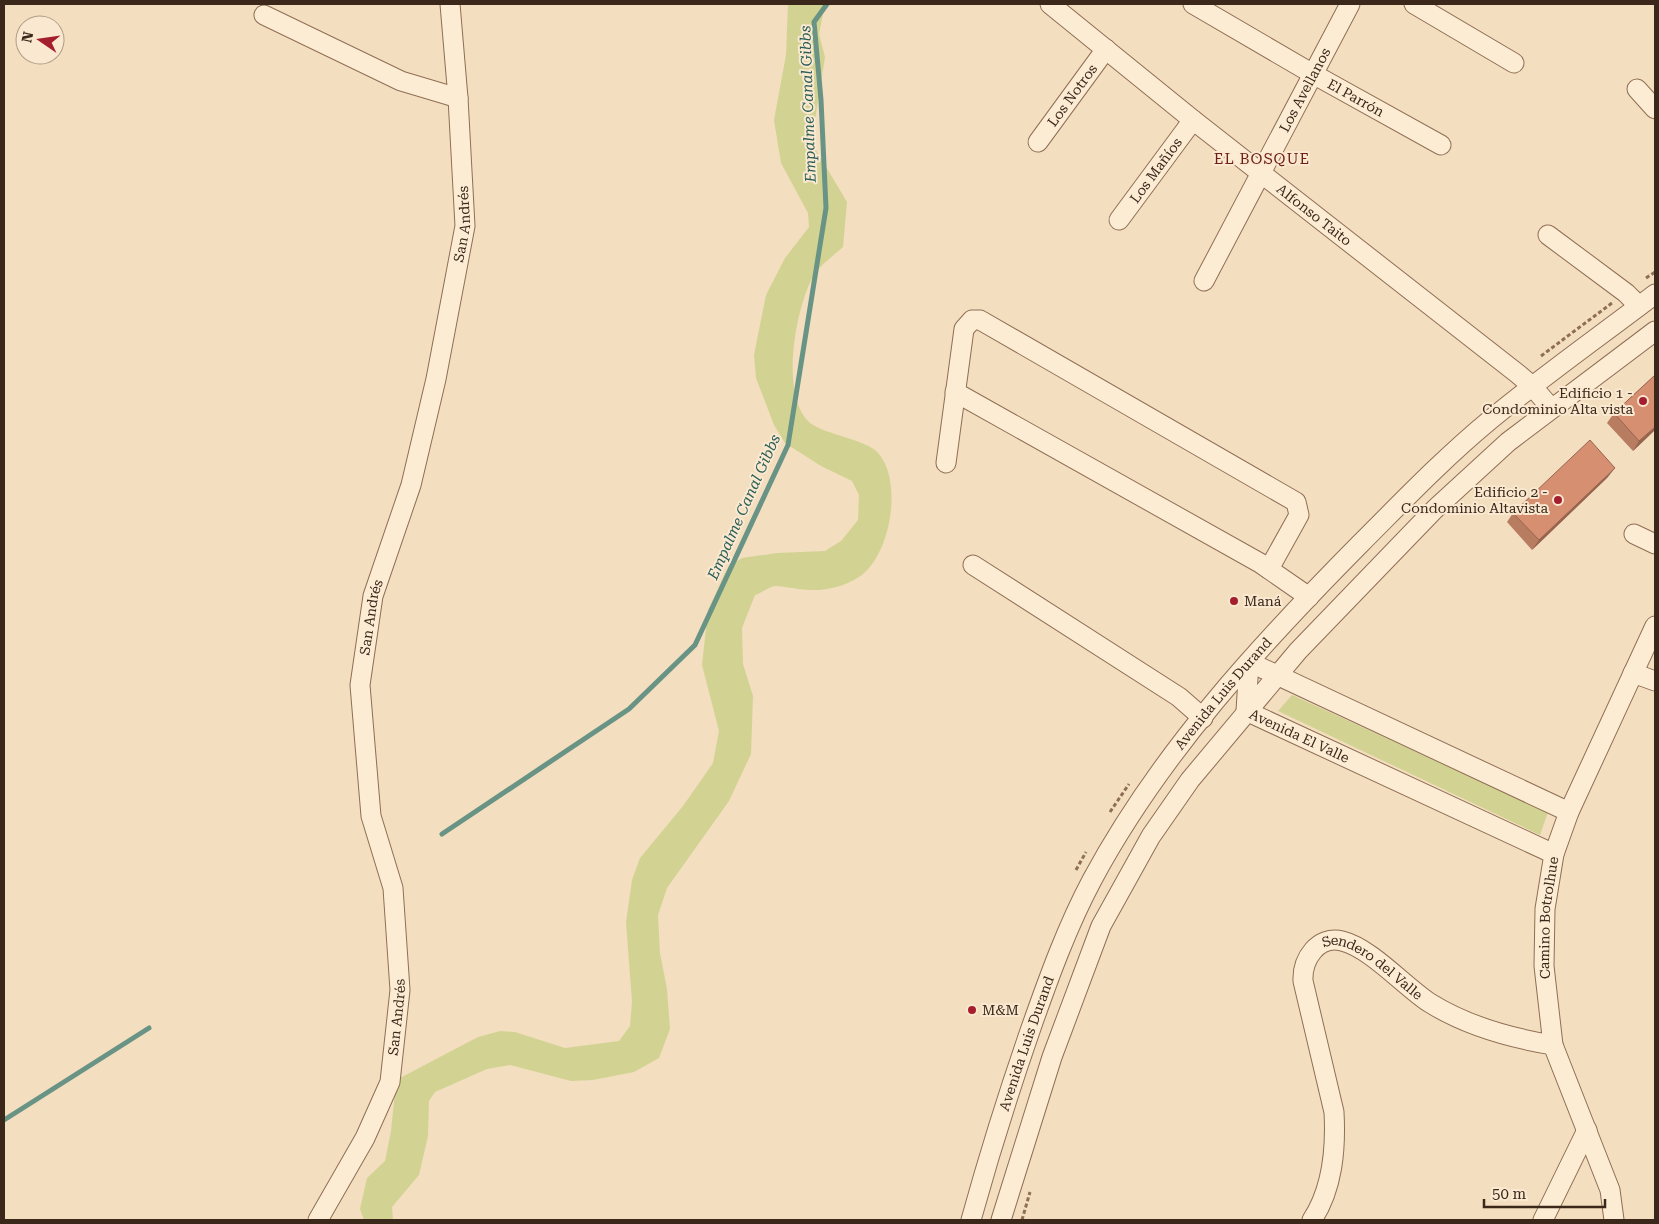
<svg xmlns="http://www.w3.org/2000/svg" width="1659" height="1224" font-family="'Roboto Serif',serif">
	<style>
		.green { fill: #d2d392 }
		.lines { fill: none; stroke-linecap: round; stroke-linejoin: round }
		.stream { stroke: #699485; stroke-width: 5 }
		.minor-casing { stroke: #8f6e55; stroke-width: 21 }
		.path { stroke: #8f6e55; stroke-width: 3; stroke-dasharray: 4 2.5; stroke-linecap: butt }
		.minor { stroke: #fdecd4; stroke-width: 19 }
		.wall { fill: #b87c61 }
		.shaded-wall { fill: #96654f }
		.building { fill: #d69071; stroke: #96654f }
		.poi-dot { fill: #a51e2d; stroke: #fae9d0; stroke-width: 2 }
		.labels { text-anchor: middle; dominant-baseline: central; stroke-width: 4; stroke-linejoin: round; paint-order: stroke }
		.street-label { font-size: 14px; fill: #3c281b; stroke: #fae9d0 }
		.poi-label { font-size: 14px; fill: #3c281b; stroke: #fae9d0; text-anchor: end }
		.water-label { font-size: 15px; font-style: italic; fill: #295e55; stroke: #fae9d0 }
		.neighbourhood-label { font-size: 15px; letter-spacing: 1px; fill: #6e1f15; stroke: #fae9d0 }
	</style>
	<rect width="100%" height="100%" fill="#f3debf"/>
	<!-- green -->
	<g class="green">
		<path d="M788,4H830L823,14L819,34L825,57L814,126L816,150L847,202L843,247C834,255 822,264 815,273C796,304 779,394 809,422C821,433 861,439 875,450C905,476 891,557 859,577C839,589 821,592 798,589C791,588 782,586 775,586C769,587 761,593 755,595L742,628L743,664L753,696L751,754L729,801L667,888L658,915L660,953L667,989L670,1029L659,1058L634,1072L593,1080L571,1081L510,1065L487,1069L435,1092L429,1101L428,1136L419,1175L392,1207L393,1220H364L360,1209L367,1178L385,1161L391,1131L395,1092L400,1078L478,1037L500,1031L515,1032L565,1048L619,1041L630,1026L632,1002L626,922L632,880L640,858L683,806L713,763L719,731L702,665L708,610L728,567L742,558L777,553L825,551L841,541L858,520L859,495L852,481L821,466L785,443L774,425L756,378L754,355L766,295L785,258L809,227L808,213L781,163L774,120L786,55Z"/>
		<polygon points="1292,695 1548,812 1540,835 1278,711"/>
	</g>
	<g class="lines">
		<!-- stream -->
		<g class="stream">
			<polyline points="442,834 629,709 695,645 788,445 826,208 821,100 814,22 827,4"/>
			<polyline points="4,1120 149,1028"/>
		</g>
		<!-- minor casing -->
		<g class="minor-casing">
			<g id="minor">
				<path id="s1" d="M1050,4L1193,120L1518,374L1532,386L1551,408"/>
				<path id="s2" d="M1193,4L1313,74L1441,145"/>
				<polyline points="1414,4 1514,63"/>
				<polyline points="264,15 401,81 458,98"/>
				<polyline points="1637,89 1655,109"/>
				<path id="s3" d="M1038,142L1106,49"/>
				<path id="s4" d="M1119,220L1193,120"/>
				<polyline points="1548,235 1626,293 1639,306"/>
				<path id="s5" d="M1204,281L1350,4"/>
				<polyline points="955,392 1260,563 1309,597"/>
				<polyline points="946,463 964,329 972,320 980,320 1296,502 1299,515 1269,569"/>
				<polyline points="1634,534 1655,544"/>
				<polyline points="973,565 1179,697 1203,718"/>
				<path id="s6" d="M1249,662L1246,711L1554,854"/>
				<polyline points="1249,662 1569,812"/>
				<polyline points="1633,673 1655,681"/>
				<path id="s7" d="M318,1220L365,1138L390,1082L400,990L393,888L371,816L360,685L373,596L411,485L436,379L465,226L458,98L450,4"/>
				<path id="s8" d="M971,1220C989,1155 1009,1091 1031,1028C1049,977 1067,927 1092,880C1160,753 1261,644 1361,543C1403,501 1444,458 1490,420C1543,376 1600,336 1655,294"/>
				<polyline points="1001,1220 1052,1057 1101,926 1151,836 1190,780 1298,651 1435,509 1508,442 1655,331"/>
				<path id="s9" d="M1312,1220C1333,1188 1336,1149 1334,1112L1303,981C1302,959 1318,935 1342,941C1371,948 1405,987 1430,1003C1467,1026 1510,1038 1553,1045"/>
				<polyline points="1543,1220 1587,1130"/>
				<path id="s10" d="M1614,1220L1610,1190L1553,1045L1544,966L1545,909L1554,854L1569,812L1655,626"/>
			</g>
		</g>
		<!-- path -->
		<g class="path">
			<polyline points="1646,278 1655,272"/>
			<polyline points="1541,356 1612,303"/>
			<polyline points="1110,812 1129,784"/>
			<polyline points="1076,870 1086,852"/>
			<polyline points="1022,1220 1030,1192"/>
		</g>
		<!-- minor -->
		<use href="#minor" class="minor"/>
	</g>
	<!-- wall -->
	<g class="wall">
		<polygon points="1655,375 1655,430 1633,451 1607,423 1614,413"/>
		<polygon points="1608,477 1532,550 1507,522 1513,513"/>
	</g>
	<!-- shaded-wall -->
	<g class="shaded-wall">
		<polygon points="1655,427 1655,430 1633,451 1639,441"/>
		<polygon points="1615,468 1608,477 1532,550 1539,540"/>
	</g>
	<!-- building -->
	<g class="building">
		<polygon points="1655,375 1655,427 1639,441 1614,413"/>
		<polygon points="1590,440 1615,468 1539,540 1513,513"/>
	</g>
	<!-- markers -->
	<g class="poi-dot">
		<circle cx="1643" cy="401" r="5"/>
		<circle cx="1558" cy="500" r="5"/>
		<circle cx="1234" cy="601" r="5"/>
		<circle cx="972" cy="1010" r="5"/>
	</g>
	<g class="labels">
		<!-- street labels -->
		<g class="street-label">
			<text stroke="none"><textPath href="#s5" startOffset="216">Los Avellanos</textPath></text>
			<text stroke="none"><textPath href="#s3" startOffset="58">Los Notros</textPath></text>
			<text stroke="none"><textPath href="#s2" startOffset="188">El Parrón</textPath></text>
			<text stroke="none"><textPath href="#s4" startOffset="62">Los Mañíos</textPath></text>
			<text stroke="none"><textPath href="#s1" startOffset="338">Alfonso Taito</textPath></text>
			<text stroke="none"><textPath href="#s7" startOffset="1031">San Andrés</textPath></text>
			<text stroke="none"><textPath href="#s7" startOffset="626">San Andrés</textPath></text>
			<text stroke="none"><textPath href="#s8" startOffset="590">Avenida Luis Durand</textPath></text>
			<text stroke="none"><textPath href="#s6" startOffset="108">Avenida El Valle</textPath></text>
			<text stroke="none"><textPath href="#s10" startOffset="314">Camino Botrolhue</textPath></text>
			<text stroke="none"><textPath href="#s9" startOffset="350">Sendero del Valle</textPath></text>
			<text stroke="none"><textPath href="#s7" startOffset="221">San Andrés</textPath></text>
			<text stroke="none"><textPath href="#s8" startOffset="185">Avenida Luis Durand</textPath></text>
		</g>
		<!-- poi labels -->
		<g class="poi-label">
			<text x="1633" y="393">Edificio 1 -<tspan x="1633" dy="16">Condominio Alta vista</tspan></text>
			<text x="1548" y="492">Edificio 2 -<tspan x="1548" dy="16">Condominio Altavista</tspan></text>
			<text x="1244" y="601" text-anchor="start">Maná</text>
			<text x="982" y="1010" text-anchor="start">M&amp;M</text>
		</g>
		<!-- water labels -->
		<g class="water-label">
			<text transform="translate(808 104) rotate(-92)">Empalme Canal Gibbs</text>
			<text transform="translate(744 507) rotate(-66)">Empalme Canal Gibbs</text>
		</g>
		<!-- neighbourhood labels -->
		<g class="neighbourhood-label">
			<text x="1262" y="159">EL BOSQUE</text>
		</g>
	</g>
	<!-- border -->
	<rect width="1659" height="1224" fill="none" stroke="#3c281b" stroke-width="10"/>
	<!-- north arrow -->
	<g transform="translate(40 40) rotate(283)"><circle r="24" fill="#fae9d0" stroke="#ae9c88"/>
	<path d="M0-4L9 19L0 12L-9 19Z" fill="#a51e2d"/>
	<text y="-8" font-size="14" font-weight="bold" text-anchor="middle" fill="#3c281b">N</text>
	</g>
	<!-- scale -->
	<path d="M1484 1199v8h121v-8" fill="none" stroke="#3c281b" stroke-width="2.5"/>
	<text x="1492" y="1199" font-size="15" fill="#3c281b" stroke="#fae9d0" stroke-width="4" paint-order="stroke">50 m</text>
</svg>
